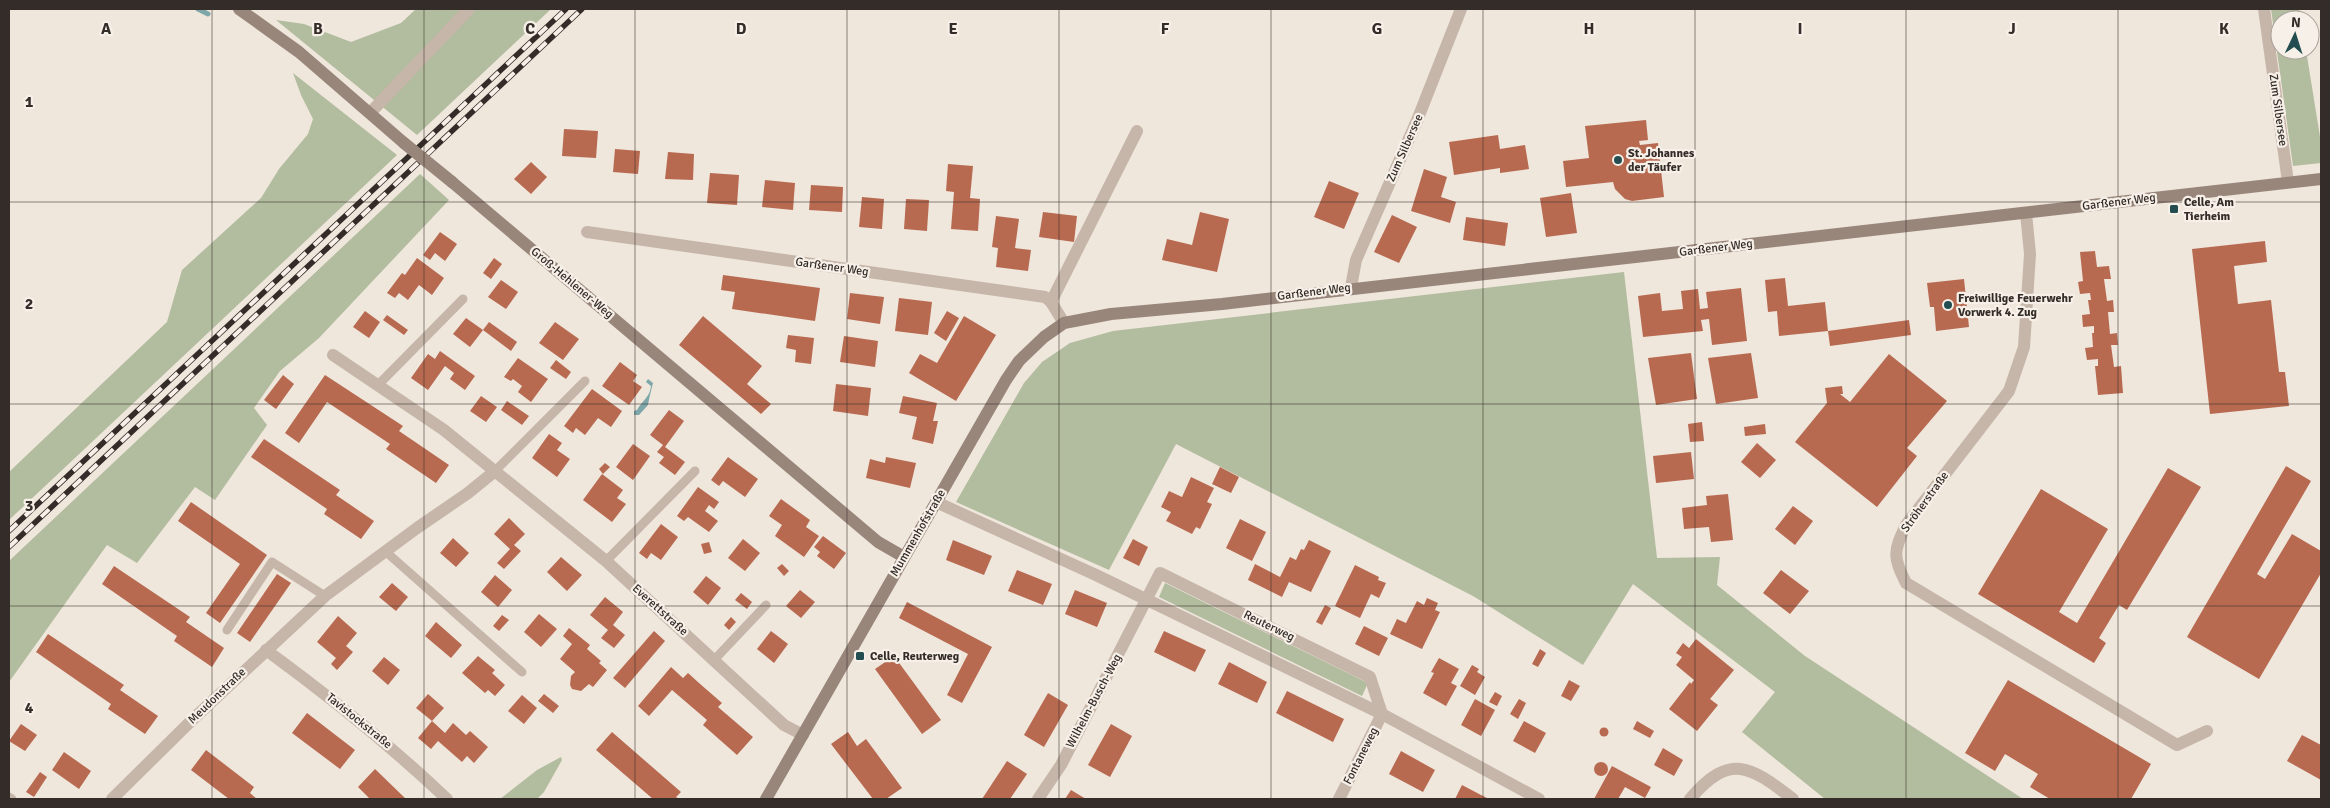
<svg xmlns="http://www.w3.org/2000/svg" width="2330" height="808" font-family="Signika,sans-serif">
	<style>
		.green { fill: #b2bc9e }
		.water { fill: #7ea7a9 }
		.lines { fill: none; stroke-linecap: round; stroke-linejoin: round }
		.stream { stroke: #7ea7a9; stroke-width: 5 }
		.building { fill: #b86a51 }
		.lane { stroke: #c6b6a9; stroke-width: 9 }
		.street { stroke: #c6b6a9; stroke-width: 12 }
		.secondary { stroke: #99867b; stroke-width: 12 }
		.rail-casing { stroke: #342c28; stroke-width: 5.5 }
		.rail { stroke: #f7f0e8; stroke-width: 4; stroke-dasharray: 11; stroke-linecap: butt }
		.secondary-bridge { stroke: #99867b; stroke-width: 12 }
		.grid { fill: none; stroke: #342c28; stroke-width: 1; stroke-opacity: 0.55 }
		.poi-dot { fill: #234d50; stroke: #f7f0e8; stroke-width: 2 }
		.labels { text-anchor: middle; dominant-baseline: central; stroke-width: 4.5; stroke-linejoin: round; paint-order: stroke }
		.street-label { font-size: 12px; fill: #342c28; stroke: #f7f0e8 }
		.poi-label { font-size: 12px; font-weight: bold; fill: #342c28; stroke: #f7f0e8; text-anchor: start }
		.grid-label { font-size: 16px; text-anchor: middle; font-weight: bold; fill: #342c28; stroke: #f7f0e8; stroke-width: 4.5; stroke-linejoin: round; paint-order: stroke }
	</style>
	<rect width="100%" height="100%" fill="#efe6dc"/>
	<!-- green -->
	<g class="green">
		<polygon points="416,9 551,9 417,135 276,20 304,24 351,42 401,23"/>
		<polygon points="2271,9 2299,9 2301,20 2280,20 2280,50 2306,50 2321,143 2321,163 2293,166"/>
		<polygon points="293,73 397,155 9,520 9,472 167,322 182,270 261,198 279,169 308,134 313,119 301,95"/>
		<polygon points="420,174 449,200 319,338 280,371 254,408 267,425 215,500 195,487 137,563 107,545 9,682 9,561"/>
		<polygon points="1624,272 1657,558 1720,557 1717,585 1805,656 2023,799 1825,799 1742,732 1775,692 1633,584 1583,665 1473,596 1176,444 1109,570 956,502 1024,383 1042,362 1070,343 1113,331"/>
		<polygon points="1165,583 1368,683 1362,696 1159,597"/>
		<polygon points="561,757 562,760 544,792 537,799 500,799 537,770"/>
	</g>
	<!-- water -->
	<path class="water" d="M648,379L653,383C651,391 649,398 648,405L639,415H634V411L637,410C642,401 650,397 651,386L646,382Z"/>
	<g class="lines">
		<!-- stream -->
		<polyline class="stream" points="198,9 208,14"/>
	</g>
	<!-- building -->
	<g class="building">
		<polygon points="1646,120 1648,140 1639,141 1640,145 1658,143 1664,197 1632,201 1625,199 1615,189 1613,182 1566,187 1563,161 1589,158 1585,126"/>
		<polygon points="564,129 598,131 596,158 562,156"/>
		<polygon points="1498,135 1500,149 1525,145 1529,169 1500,173 1500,168 1454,175 1449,142"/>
		<polygon points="615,149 640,151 638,174 613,172"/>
		<polygon points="668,152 694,154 693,180 665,179"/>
		<polygon points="531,162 547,177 531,194 514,179"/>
		<polygon points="948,164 973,166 970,198 980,199 978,231 951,229 954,192 946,191"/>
		<polygon points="1424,169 1447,177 1441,197 1456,202 1450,223 1411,211"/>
		<polygon points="710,173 739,175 737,205 707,203"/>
		<polygon points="765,180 795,183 793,210 762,207"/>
		<polygon points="1329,181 1359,193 1344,229 1314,217"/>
		<polygon points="811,185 843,187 842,212 809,210"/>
		<polygon points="1571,193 1577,233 1546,237 1540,198"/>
		<polygon points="862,197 884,199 882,229 859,227"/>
		<polygon points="906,199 929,200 927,231 904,229"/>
		<polygon points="1043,212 1077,216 1074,242 1039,237"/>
		<polygon points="1200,212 1229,219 1217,272 1162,260 1167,239 1192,245"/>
		<polygon points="1392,215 1417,227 1399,263 1374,252"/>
		<polygon points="996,216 1019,219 1015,248 1031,250 1028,271 996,267 998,248 992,247"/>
		<polygon points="1466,217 1508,223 1505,246 1463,240"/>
		<polygon points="440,232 457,244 445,261 435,253 430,260 423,255"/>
		<polygon points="2265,241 2267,262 2234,266 2238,304 2271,300 2279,372 2285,372 2289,406 2210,414 2192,249"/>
		<polygon points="2095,251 2097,267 2109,266 2111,279 2104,279 2107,301 2113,300 2114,312 2108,312 2110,334 2117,333 2118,345 2111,345 2114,367 2121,366 2123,393 2098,395 2095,366 2098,366 2098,359 2087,360 2085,348 2093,347 2092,333 2094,333 2094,326 2083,327 2082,315 2090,314 2088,300 2091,300 2090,293 2080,294 2078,282 2083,281 2080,252"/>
		<polygon points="417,258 444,278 432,295 419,285 408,300 399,293 395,298 387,293 402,273 405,275"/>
		<polygon points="494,258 502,264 491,279 483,273"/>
		<polygon points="723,275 820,288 815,321 732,309 735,292 721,290"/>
		<polygon points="1785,278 1788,306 1825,302 1828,331 1779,336 1777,311 1768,312 1765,280"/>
		<polygon points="1964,279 1969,327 1936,331 1934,307 1930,307 1927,283"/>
		<polygon points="501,280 518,292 506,309 488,297"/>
		<polygon points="1741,288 1747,341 1712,345 1709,319 1701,320 1703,331 1643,337 1638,296 1660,293 1662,311 1683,309 1681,291 1698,289 1700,309 1708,308 1706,292"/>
		<polygon points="850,293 884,297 880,324 847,319"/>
		<polygon points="899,298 932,302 928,335 895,331"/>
		<polygon points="365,311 380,322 369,338 353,327"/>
		<polygon points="947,311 959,318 946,341 934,333"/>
		<polygon points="387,315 408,330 404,335 383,320"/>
		<polygon points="703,316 762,366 747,384 771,404 761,414 679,345"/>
		<polygon points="964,316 996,335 956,401 909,373 920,354 937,363"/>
		<polygon points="466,318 483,330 470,347 453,334"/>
		<polygon points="1909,320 1911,335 1830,346 1828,331"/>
		<polygon points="489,322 517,342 511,351 483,330"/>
		<polygon points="555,322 579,339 563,360 539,343"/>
		<polygon points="788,335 814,338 811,364 795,362 796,350 786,348"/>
		<polygon points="844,336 878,341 875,367 840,362"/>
		<polygon points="440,351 475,376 465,390 450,379 454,373 445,366 428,390 411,378 428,354 435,359"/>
		<polygon points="1691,353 1697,399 1656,405 1648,358"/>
		<polygon points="1751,353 1758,398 1716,404 1708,358"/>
		<polygon points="1889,354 1947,401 1907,448 1917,456 1877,507 1795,442 1827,403 1825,388 1842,386 1843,394 1840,394 1850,402"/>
		<polygon points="518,358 548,379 531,402 518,392 522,386 513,379 511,381 504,377"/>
		<polygon points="556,360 571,372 566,379 550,368"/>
		<polygon points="620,362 637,375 633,381 642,387 629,405 602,386"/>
		<polygon points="283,375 294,384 276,409 264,400"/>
		<polygon points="325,375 403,426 399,431 449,465 436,483 386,449 390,444 327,402 299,443 285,433"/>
		<polygon points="836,384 871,388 868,416 833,411"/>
		<polygon points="592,389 622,411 611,427 598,418 585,435 576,428 573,433 564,426"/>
		<polygon points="481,396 497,407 486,422 470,411"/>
		<polygon points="903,396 937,403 933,421 938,421 933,444 912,439 917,417 899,413"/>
		<polygon points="507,401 529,416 522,425 501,410"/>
		<polygon points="669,410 684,421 665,447 685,462 675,475 659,463 664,457 657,452 663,445 650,435"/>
		<polygon points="1702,422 1704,441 1690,442 1688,424"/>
		<polygon points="1765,424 1766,434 1745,436 1744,427"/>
		<polygon points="549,434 562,443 557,450 570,459 557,477 532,458"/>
		<polygon points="264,439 340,490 336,495 374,521 361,539 324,514 327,509 251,457"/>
		<polygon points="1757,443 1776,460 1760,478 1741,462"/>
		<polygon points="633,444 650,456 633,480 616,467"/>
		<polygon points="1691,452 1694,479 1656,483 1653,456"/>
		<polygon points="728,457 758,479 745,497 723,481 719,486 711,480"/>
		<polygon points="886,457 916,463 910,488 866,478 870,459 885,463"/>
		<polygon points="605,463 610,467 603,474 599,469"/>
		<polygon points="2286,466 2311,481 2257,574 2265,579 2292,534 2321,551 2321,573 2259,679 2187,637"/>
		<polygon points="1220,467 1239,477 1231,493 1212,484"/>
		<polygon points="2168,468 2201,487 2127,610 2119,605 2099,638 2106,643 2094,663 1978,594 2041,489 2108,529 2059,612 2077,623"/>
		<polygon points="602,474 623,490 617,498 626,504 612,522 583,500"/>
		<polygon points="1191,477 1214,488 1207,502 1212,504 1200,529 1196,527 1192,534 1166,521 1171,512 1161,507 1169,491 1182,497"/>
		<polygon points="698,487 719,502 714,509 709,505 705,511 718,521 709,532 688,517 684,521 677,516"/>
		<polygon points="1728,494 1733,540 1711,542 1709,527 1684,529 1682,508 1707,505 1706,496"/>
		<polygon points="781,499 810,520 806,527 819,536 804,557 775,536 782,525 769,516"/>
		<polygon points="191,502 267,555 220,623 206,613 240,564 178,521"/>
		<polygon points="1793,506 1813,521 1795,545 1775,529"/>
		<polygon points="509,518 525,534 514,545 521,551 504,569 497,563 510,549 494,534"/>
		<polygon points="1240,519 1266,532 1252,561 1226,548"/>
		<polygon points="661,524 678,537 661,560 651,553 647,559 639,553"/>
		<polygon points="823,536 846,553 834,569 817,556 820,552 814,547"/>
		<polygon points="453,538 469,553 456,567 440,553"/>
		<polygon points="743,539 760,553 745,571 728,558"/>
		<polygon points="1133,539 1148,547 1139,566 1123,558"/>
		<polygon points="953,540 992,556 984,575 946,560"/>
		<polygon points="1309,540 1331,551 1311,592 1289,582 1282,597 1248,580 1255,564 1280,577 1290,557 1296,560 1301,549 1304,550"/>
		<polygon points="709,542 712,552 704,554 701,544"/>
		<polygon points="561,557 582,575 567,591 547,572"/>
		<polygon points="782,564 789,571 784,576 777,568"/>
		<polygon points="1355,565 1379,577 1378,580 1386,583 1379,598 1371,594 1360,618 1335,606"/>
		<polygon points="114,566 190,617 186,622 224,648 212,667 174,641 177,636 102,584"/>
		<polygon points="1017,570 1052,584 1043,605 1008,591"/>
		<polygon points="1781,570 1809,591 1790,614 1763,593"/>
		<polygon points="277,574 291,583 250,642 237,633"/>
		<polygon points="495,575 512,590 498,607 481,592"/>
		<polygon points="706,576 721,588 708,605 693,592"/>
		<polygon points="392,583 408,597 396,611 379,597"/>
		<polygon points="800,590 815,602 801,618 786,606"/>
		<polygon points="1075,590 1107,603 1097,627 1065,614"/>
		<polygon points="741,593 752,602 747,609 735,600"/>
		<polygon points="605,597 623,612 613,625 625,635 614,648 601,638 608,630 590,615"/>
		<polygon points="1427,598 1438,603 1435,610 1440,612 1422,649 1390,634 1397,619 1406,623 1417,601 1424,605"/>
		<polygon points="907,602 992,647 962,703 947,695 968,654 899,618"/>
		<polygon points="1325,605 1331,608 1322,625 1316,622"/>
		<polygon points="539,614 557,629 541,647 524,632"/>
		<polygon points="502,615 509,620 499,631 493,626"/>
		<polygon points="338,616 357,633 346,646 353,652 337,670 331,664 336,658 317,642"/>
		<polygon points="731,617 736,622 729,630 724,625"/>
		<polygon points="436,622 462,645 451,658 425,636"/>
		<polygon points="1364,626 1388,638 1379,656 1355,644"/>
		<polygon points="569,628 590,645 587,649 601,661 599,663 607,670 593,687 589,684 581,691 572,689 570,685 571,676 575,672 560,659 572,644 563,636"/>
		<polygon points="654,631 665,641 625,688 613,678"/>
		<polygon points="771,631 788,644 774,663 757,649"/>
		<polygon points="1164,631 1206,650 1195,672 1154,652"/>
		<polygon points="48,634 124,685 120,690 158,716 145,734 108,709 111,704 36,652"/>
		<polygon points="1696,639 1734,670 1710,699 1718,705 1697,731 1669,709 1690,682 1691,684 1694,680 1676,665 1682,657 1676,653 1683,643 1689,648"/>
		<polygon points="1540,649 1546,653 1538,667 1532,664"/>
		<polygon points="478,656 495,670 492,673 505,685 495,696 488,690 485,693 462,673"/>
		<polygon points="894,656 941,720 922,734 875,669"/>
		<polygon points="384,657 400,670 388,685 372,671"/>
		<polygon points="1439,658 1459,669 1451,683 1457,686 1446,706 1423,693 1434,673 1431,672"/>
		<polygon points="1229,662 1267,682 1257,703 1218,684"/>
		<polygon points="1472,665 1479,669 1477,672 1485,677 1475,695 1460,686"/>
		<polygon points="671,667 683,678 688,673 699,683 722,703 718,707 753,737 737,755 703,725 707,720 672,690 649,716 638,706"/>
		<polygon points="1569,680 1580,686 1571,701 1561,696"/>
		<polygon points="2008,680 2151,764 2131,799 2050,799 2030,787 2038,774 2005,754 1995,771 1965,753"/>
		<polygon points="1287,691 1344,719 1333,742 1276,713"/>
		<polygon points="1495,692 1502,696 1497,706 1489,702"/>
		<polygon points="1048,693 1068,705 1044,747 1024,735"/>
		<polygon points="428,694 444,708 432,721 416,708"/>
		<polygon points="544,694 559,706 553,713 538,701"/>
		<polygon points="522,695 537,708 524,724 508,711"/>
		<polygon points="1475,699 1495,710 1481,736 1461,725"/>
		<polygon points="1519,699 1526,703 1518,719 1510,714"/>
		<polygon points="307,713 355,750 340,769 292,733"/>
		<polygon points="432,721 445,733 453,723 466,735 470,731 488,747 474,763 467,756 462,762 438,741 431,749 418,738"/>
		<polygon points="1524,721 1546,733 1535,753 1513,741"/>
		<polygon points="1637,721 1654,731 1650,738 1633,729"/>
		<polygon points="21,724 37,735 25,751 9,741"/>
		<polygon points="1111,724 1132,736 1110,777 1088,765"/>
		<circle cx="1604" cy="732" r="4.5"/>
		<polygon points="612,732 681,792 676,797 679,799 653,799 596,750"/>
		<polygon points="848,732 857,746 866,739 902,788 886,799 873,799 831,744"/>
		<polygon points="2302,735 2321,745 2321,780 2287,761"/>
		<polygon points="1663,748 1683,760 1674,776 1654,765"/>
		<polygon points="206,750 254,787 250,793 257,799 229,799 191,770"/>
		<polygon points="1401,751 1435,770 1423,792 1389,774"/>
		<polygon points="64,752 91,771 79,789 52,770"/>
		<polygon points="1007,761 1027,774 1010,799 982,799"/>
		<circle cx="1601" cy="769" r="7"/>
		<polygon points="1612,766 1651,787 1645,798 1625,787 1618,799 1594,799"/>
		<polygon points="375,769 406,799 370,799 358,787"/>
		<polygon points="40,772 47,777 34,797 26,792"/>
		<polygon points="1462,785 1481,795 1489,799 1455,799"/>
		<polygon points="1071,790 1086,799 1065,799"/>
	</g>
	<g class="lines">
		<!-- lane -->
		<g class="lane">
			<polyline points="378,385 463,299"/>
			<polyline points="495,471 585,381"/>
			<polyline points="385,551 522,672"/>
			<polyline points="606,561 695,471"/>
			<polyline points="227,630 272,562 325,596"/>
			<polyline points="714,660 766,605"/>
			<polyline points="9,797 12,799"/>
		</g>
		<!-- street -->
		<g class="street">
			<polyline points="2264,9 2288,182"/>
			<polyline points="370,113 469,9"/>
			<path d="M2026,213L2030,254L2024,347L2009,391L1906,525C1893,552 1893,557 1906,583L2177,745L2207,731"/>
			<polyline points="587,232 1045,297 1051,302 1064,323"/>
			<polyline points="1351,287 1356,260 1418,118 1461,9"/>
			<polyline points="1051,302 1137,131"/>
			<polyline points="333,355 444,430 606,561 784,725 803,735"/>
			<polyline points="936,502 1096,575 1382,714 1539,799"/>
			<path d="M266,650C329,696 390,745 447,799"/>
			<polyline points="112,799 191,721 325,596 417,528 468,493 495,471"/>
			<polyline points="1038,799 1061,765 1160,573 1370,677 1382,714 1339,799"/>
			<path d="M1690,799C1730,752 1750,766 1793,799"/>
		</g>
		<!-- secondary -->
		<g class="secondary">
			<polyline points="239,9 299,52 404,143"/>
			<polyline points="452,182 878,542 904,557"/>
			<polyline points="766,799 1006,380 1019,361 1044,337 1064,323 1111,314 1222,304 2321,179"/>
		</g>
		<!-- rail casing -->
		<g class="rail-casing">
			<g id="rail">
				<polyline points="9,531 566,9"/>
				<polyline points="9,547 582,9"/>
			</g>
		</g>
		<!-- rail -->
		<use href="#rail" class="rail"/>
		<!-- secondary-bridge -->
		<polyline class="secondary-bridge" points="404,143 452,182"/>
	</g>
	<!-- grid -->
	<path class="grid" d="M212,9V799M424,9V799M635,9V799M847,9V799M1059,9V799M1271,9V799M1483,9V799M1695,9V799M1906,9V799M2118,9V799M9,202H2321M9,404H2321M9,606H2321"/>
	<!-- markers -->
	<g class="poi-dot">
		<circle cx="1618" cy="160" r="5"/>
		<rect x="2169" y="204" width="10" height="10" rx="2.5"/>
		<circle cx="1948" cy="305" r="5"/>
		<rect x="855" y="651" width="10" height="10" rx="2.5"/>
	</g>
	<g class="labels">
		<!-- street labels -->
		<g class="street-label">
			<text transform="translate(2278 110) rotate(82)">Zum Silbersee</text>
			<text transform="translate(1405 148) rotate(-66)">Zum Silbersee</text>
			<text transform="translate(2119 202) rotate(-7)">Garßener Weg</text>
			<text transform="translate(1716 248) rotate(-7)">Garßener Weg</text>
			<text transform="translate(832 267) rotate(8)">Garßener Weg</text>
			<text transform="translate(572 283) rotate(40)">Groß-Hehlener-Weg</text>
			<text transform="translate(1314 292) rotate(-7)">Garßener Weg</text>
			<text transform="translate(1925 502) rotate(-54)">Ströherstraße</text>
			<text transform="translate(918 533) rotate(-60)">Mummenhofstraße</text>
			<text transform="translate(660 610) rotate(42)">Everettstraße</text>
			<text transform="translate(1269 626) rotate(26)">Reuterweg</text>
			<text transform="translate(217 696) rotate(-44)">Meudonstraße</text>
			<text transform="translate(1094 701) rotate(-62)">Wilhelm-Busch-Weg</text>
			<text transform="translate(359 721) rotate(39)">Tavistockstraße</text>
			<text transform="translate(1361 756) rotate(-63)">Fontaneweg</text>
		</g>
		<!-- poi labels -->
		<g class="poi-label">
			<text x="1628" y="153">St. Johannes<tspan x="1628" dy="14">der Täufer</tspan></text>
			<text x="2184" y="202">Celle, Am<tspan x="2184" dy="14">Tierheim</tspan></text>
			<text x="1958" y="298">Freiwillige Feuerwehr<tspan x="1958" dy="14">Vorwerk 4. Zug</tspan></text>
			<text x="870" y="656">Celle, Reuterweg</text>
		</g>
	</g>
	<g class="grid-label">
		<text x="106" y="34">A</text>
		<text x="318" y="34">B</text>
		<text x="530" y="34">C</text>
		<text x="741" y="34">D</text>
		<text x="953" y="34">E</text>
		<text x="1165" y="34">F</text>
		<text x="1377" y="34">G</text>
		<text x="1589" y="34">H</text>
		<text x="1800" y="34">I</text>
		<text x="2012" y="34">J</text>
		<text x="2224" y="34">K</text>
		<text x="29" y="107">1</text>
		<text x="29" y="309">2</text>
		<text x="29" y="511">3</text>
		<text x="29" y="713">4</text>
	</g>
	<!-- border -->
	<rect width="2330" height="808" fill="none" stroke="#342c28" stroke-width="20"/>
	<!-- north arrow -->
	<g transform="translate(2295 35) rotate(4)"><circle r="24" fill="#f7f0e8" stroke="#a9a29b"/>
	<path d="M0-4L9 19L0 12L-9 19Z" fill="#234d50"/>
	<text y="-8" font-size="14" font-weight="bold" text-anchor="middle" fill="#342c28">N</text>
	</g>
</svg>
